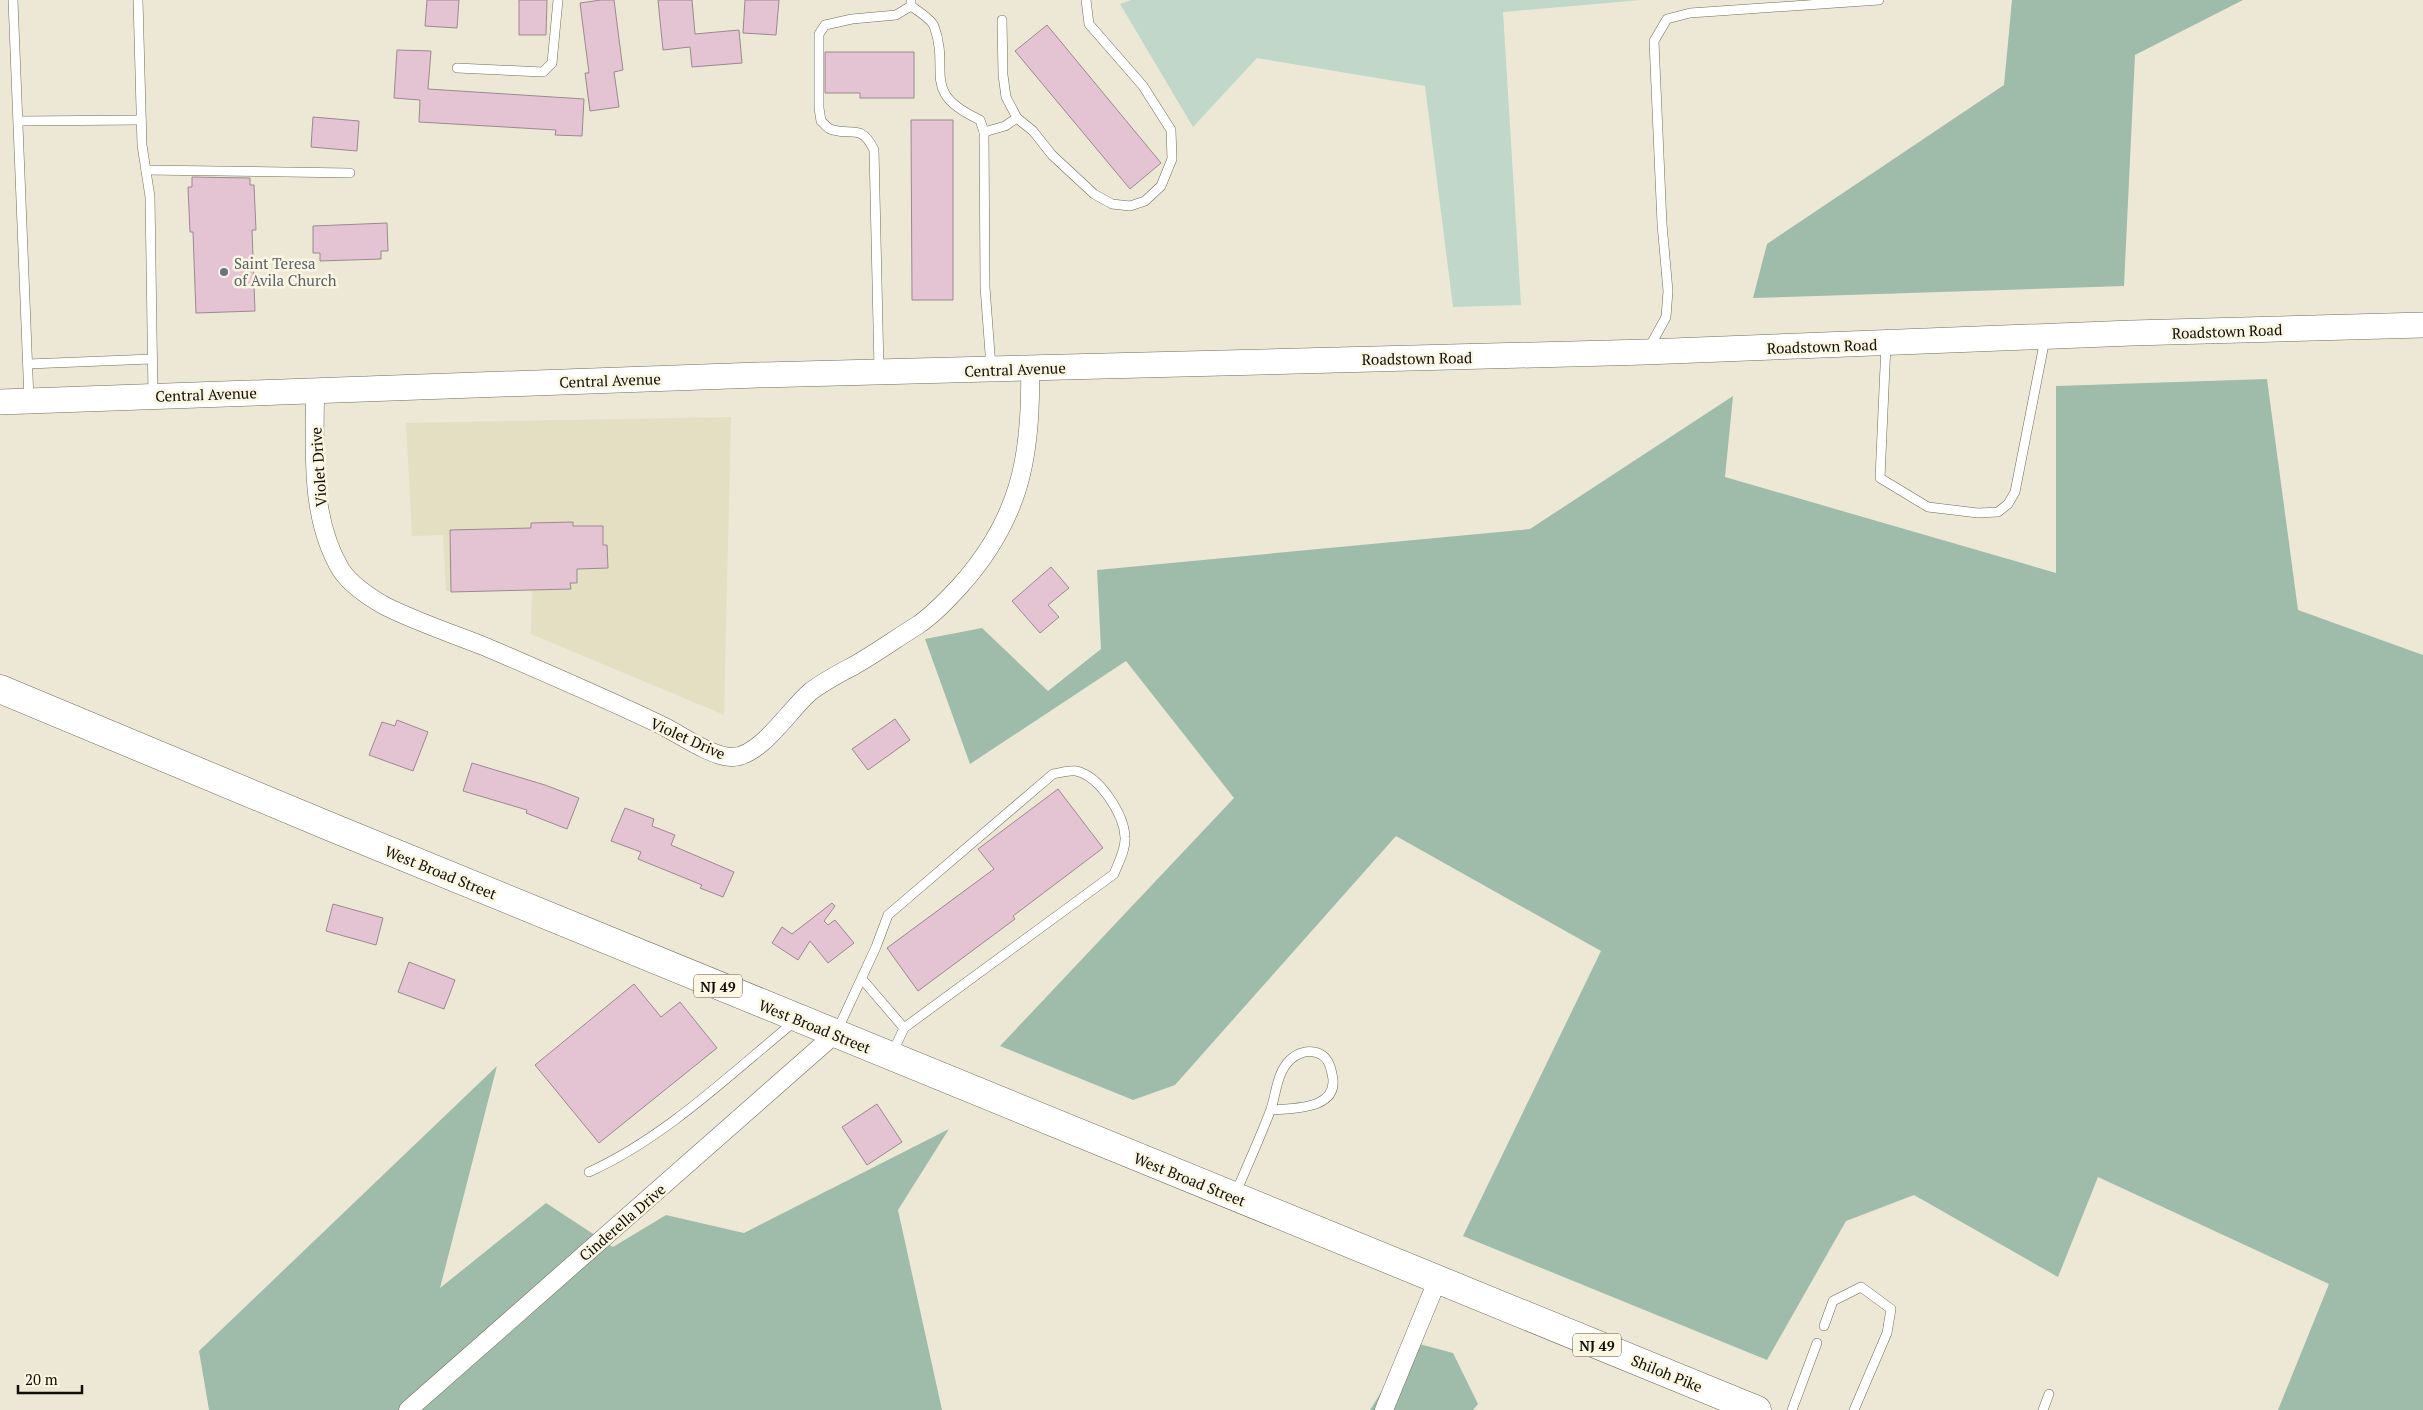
<svg xmlns="http://www.w3.org/2000/svg" width="2423" height="1410" font-family="'PT Serif',serif">
	<style>
		.built { fill: #e4dec3 }
		.green { fill: #c0d7ca }
		.forest { fill: #9fbcab }
		.building { fill: #e4c4d3; stroke: #9c8891 }
		.lines { fill: none; stroke-linecap: round; stroke-linejoin: round }
		.lane-casing { stroke: #706c5a; stroke-width: 10 }
		.street-casing { stroke: #706c5a; stroke-width: 19 }
		.secondary-casing { stroke: #706c5a; stroke-width: 26 }
		.highway-casing { stroke: #706c5a; stroke-width: 29 }
		.lane { stroke: #fff; stroke-width: 9 }
		.street { stroke: #fff; stroke-width: 18 }
		.secondary { stroke: #fff; stroke-width: 25 }
		.highway { stroke: #fff; stroke-width: 28 }
		.worship-dot { fill: #6b7280; stroke: #faf6e2; stroke-width: 2 }
		.labels { text-anchor: middle; dominant-baseline: central; stroke-width: 5; stroke-linejoin: round; paint-order: stroke }
		.shield { fill: #faf6e2; stroke: #565349; stroke-width: 1 }
		.shield-label { font-size: 14px; font-weight: bold; fill: #0f0d07 }
		.worship-label { font-size: 15px; fill: #5b616d; stroke: #faf6e2; text-anchor: start }
		.street-label { font-size: 15px; fill: #0f0d07; stroke: #faf6e2 }
	</style>
	<rect width="100%" height="100%" fill="#ede8d5"/>
	<!-- built -->
	<polygon class="built" points="731,417 724,715 531,634 532,589 446,591 443,535 412,536 406,423"/>
	<!-- green -->
	<polygon class="green" points="1131,0 1641,0 1503,12 1521,305 1453,307 1425,86 1257,58 1193,127 1120,4"/>
	<!-- forest -->
	<g class="forest">
		<polygon points="2012,0 2243,0 2135,55 2124,286 1753,298 1767,244 2004,85"/>
		<polygon points="2267,379 2298,610 2423,655 2423,1410 2278,1410 2329,1284 2098,1177 2058,1277 1914,1195 1846,1221 1767,1360 1463,1236 1601,951 1396,836 1175,1085 1133,1100 1000,1046 1234,798 1126,661 970,764 925,639 982,628 1048,691 1101,649 1097,570 1530,529 1733,396 1725,477 2056,573 2056,386"/>
		<polygon points="497,1066 440,1288 546,1203 613,1247 666,1215 744,1233 949,1129 898,1210 942,1410 209,1410 199,1351"/>
		<polygon points="1412,1342 1453,1353 1478,1404 1473,1410 1370,1410"/>
	</g>
	<!-- building -->
	<g class="building">
		<polygon points="427,0 459,0 457,28 425,26"/>
		<polygon points="519,0 547,0 546,35 519,35"/>
		<polygon points="601,0 614,0 623,70 614,72 619,107 590,111 585,73 589,73 580,3"/>
		<polygon points="658,0 692,0 695,34 739,30 742,63 692,67 690,47 663,50"/>
		<polygon points="745,0 779,0 776,35 743,33"/>
		<polygon points="1047,25 1161,163 1130,189 1015,51"/>
		<polygon points="397,50 431,51 428,89 584,99 582,136 555,135 556,130 419,122 420,100 394,98"/>
		<polygon points="825,52 914,52 914,98 860,98 860,93 825,93"/>
		<polygon points="313,117 359,121 357,151 311,147"/>
		<polygon points="911,120 953,120 953,300 912,300"/>
		<polygon points="192,177 250,178 250,185 254,185 256,230 252,230 255,311 196,313 193,232 190,232 188,187 192,187"/>
		<polygon points="387,223 388,251 381,251 381,259 320,261 320,253 313,253 313,226"/>
		<polygon points="573,522 573,526 603,526 603,545 607,545 608,568 577,569 577,583 570,583 571,589 451,592 450,530 531,528 531,523"/>
		<polygon points="1051,567 1069,588 1048,605 1059,617 1040,633 1012,601"/>
		<polygon points="895,719 910,740 868,770 852,749"/>
		<polygon points="397,720 428,732 413,771 369,755 382,722 395,726"/>
		<polygon points="472,763 545,785 579,798 567,829 526,813 527,810 463,791"/>
		<polygon points="1058,789 1103,848 1013,916 1015,919 918,991 887,948 994,869 978,849"/>
		<polygon points="625,808 654,819 652,826 675,835 671,845 734,872 723,897 700,888 702,885 638,859 641,852 611,841"/>
		<polygon points="832,903 835,906 824,921 828,925 835,920 854,943 828,963 810,941 798,960 772,943 782,927 792,934"/>
		<polygon points="333,904 383,918 376,945 326,931"/>
		<polygon points="409,962 455,980 444,1009 398,992"/>
		<polygon points="634,984 661,1017 680,1002 717,1048 599,1143 535,1065"/>
		<polygon points="877,1104 902,1142 867,1165 842,1127"/>
	</g>
	<g class="lines">
		<!-- lane casing -->
		<g class="lane-casing">
			<g id="lane">
				<polyline points="13,0 29,400"/>
				<polyline points="138,0 142,145 150,197 153,396"/>
				<path d="M911,1V6C918,11 931,19 934,26C951,72 919,92 980,120L984,132L985,287L991,367"/>
				<polyline points="1002,20 1003,75 1006,97 1017,118 1033,131 1052,155 1094,194 1112,204 1130,206 1145,201 1161,186 1172,159 1171,130 1143,86 1089,24 1086,0"/>
				<polyline points="457,68 543,72 552,63 558,0"/>
				<polyline points="19,121 141,120"/>
				<polyline points="984,132 1005,126 1017,118"/>
				<polyline points="146,170 350,173"/>
				<polyline points="1886,344 1880,478 1928,507 1978,513 1998,512 2008,504 2015,492 2045,339"/>
				<polyline points="1648,350 1666,317 1668,291 1662,224 1654,41 1667,19 1690,13 1879,0"/>
				<polyline points="28,364 152,359"/>
				<path d="M879,369L874,150C861,122 850,137 830,129C827,128 824,123 821,121L819,108V34L825,25L852,19L896,15L911,6"/>
				<polyline points="862,979 904,1028"/>
				<path d="M837,1031L876,947L888,915L1053,774C1060,773 1070,770 1076,771C1100,776 1124,815 1125,837C1126,850 1118,863 1114,874L904,1028L892,1054"/>
				<path d="M589,1172C666,1137 729,1075 794,1022"/>
				<path d="M1235,1195C1247,1166 1260,1138 1271,1109C1276,1094 1277,1072 1290,1060C1296,1054 1306,1050 1314,1052C1326,1054 1330,1063 1332,1074C1341,1110 1293,1108 1271,1110"/>
				<polyline points="1824,1326 1833,1301 1861,1287 1891,1309 1887,1333 1854,1410"/>
				<polyline points="1792,1410 1817,1343"/>
				<polyline points="2043,1410 2049,1394"/>
			</g>
		</g>
		<!-- street casing -->
		<g class="street-casing">
			<g id="street">
				<path d="M315,390C315,449 309,517 341,570C351,585 369,597 385,606C417,622 453,634 486,647C546,673 607,699 665,727C682,736 714,758 733,757C761,756 790,709 810,692C824,681 840,673 855,665C876,653 897,638 918,625C934,614 947,600 960,586C1020,519 1032,456 1030,368"/>
				<polyline points="408,1410 835,1034"/>
				<polyline points="1384,1410 1437,1281"/>
			</g>
		</g>
		<!-- secondary casing -->
		<g class="secondary-casing">
			<polyline id="secondary" points="0,402 758,375 1646,352 2132,333 2423,325"/>
		</g>
		<!-- highway casing -->
		<g class="highway-casing">
			<polyline id="highway" points="0,689 331,827 1757,1410"/>
		</g>
		<!-- lane -->
		<use href="#lane" class="lane"/>
		<!-- street -->
		<use href="#street" class="street"/>
		<!-- secondary -->
		<use href="#secondary" class="secondary"/>
		<!-- highway -->
		<use href="#highway" class="highway"/>
	</g>
	<!-- markers -->
	<circle class="worship-dot" cx="224" cy="272" r="5"/>
	<g class="labels">
		<!-- shield labels -->
		<g class="shield">
			<rect x="694" y="974.5" width="48" height="23" rx="4"/>
			<rect x="1573" y="1333.5" width="48" height="23" rx="4"/>
		</g>
		<g class="shield-label">
			<text x="718" y="986">NJ 49</text>
			<text x="1597" y="1345">NJ 49</text>
		</g>
		<!-- worship labels -->
		<g class="worship-label">
			<text x="234" y="263">Saint Teresa<tspan x="234" dy="17">of Avila Church</tspan></text>
		</g>
		<!-- street labels -->
		<g class="street-label">
			<text transform="translate(2227 331) rotate(-2)">Roadstown Road</text>
			<text transform="translate(1822 346) rotate(-2)">Roadstown Road</text>
			<text transform="translate(1417 358) rotate(-1)">Roadstown Road</text>
			<text transform="translate(1015 369) rotate(-2)">Central Avenue</text>
			<text transform="translate(610 380) rotate(-2)">Central Avenue</text>
			<text transform="translate(206 394) rotate(-2)">Central Avenue</text>
			<text transform="translate(318 467) rotate(-94)">Violet Drive</text>
			<text transform="translate(688 738) rotate(24)">Violet Drive</text>
			<text transform="translate(441 872) rotate(22)">West Broad Street</text>
			<text transform="translate(815 1026) rotate(22)">West Broad Street</text>
			<text transform="translate(1190 1179) rotate(22)">West Broad Street</text>
			<text transform="translate(622 1222) rotate(-41)">Cinderella Drive</text>
			<text transform="translate(1667 1373) rotate(22)">Shiloh Pike</text>
		</g>
	</g>
	<!-- scale -->
	<path d="M18 1385v8h64v-8" fill="none" stroke="#0f0d07" stroke-width="2.5"/>
	<text x="25" y="1385" font-size="15" fill="#0f0d07" stroke="#faf6e2" stroke-width="4" paint-order="stroke">20 m</text>
</svg>
